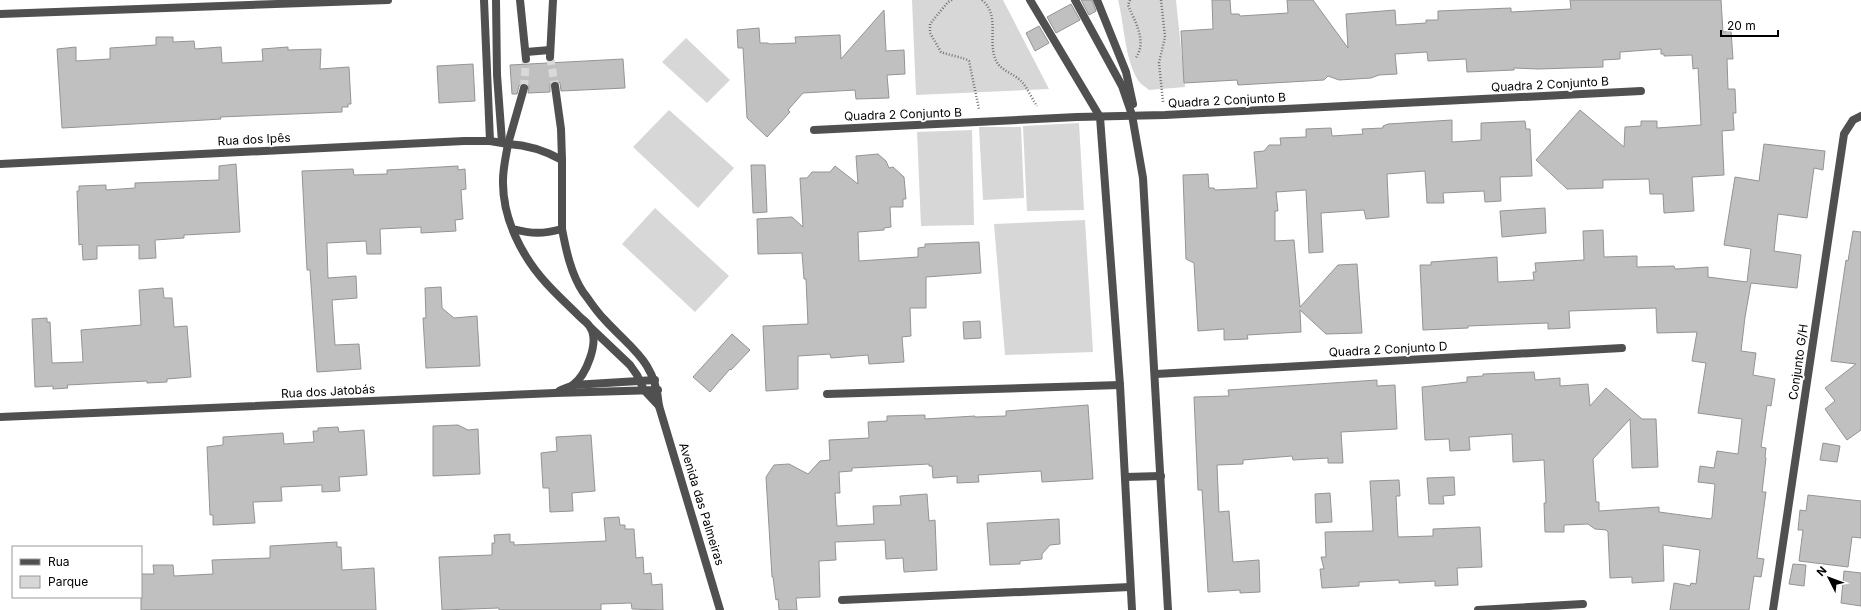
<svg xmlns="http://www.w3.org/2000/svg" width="1861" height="610" font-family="Inter,sans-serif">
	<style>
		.green { fill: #d7d7d7 }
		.building { fill: #c0c0c0; stroke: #949494 }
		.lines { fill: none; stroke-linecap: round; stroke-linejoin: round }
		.street-tunnel { stroke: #d9d9d9; stroke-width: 8; stroke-dasharray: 8 4; stroke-linecap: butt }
		.path { stroke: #727272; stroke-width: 2.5; stroke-dasharray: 1 2; stroke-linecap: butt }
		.lane { stroke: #505050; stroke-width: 8 }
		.street { stroke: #505050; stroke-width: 8 }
		.labels { text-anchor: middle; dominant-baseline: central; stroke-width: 4; stroke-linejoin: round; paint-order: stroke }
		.street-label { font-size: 12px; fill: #000; stroke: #fff }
	</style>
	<rect width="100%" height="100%" fill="#fff"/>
	<!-- green -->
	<g class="green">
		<polygon points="912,0 1003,0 1049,89 916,95"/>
		<path d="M1118,0H1176L1185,87L1149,90C1146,87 1140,84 1138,80C1125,60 1124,23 1118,0Z"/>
		<polygon points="686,38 730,80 707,103 662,62"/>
		<polygon points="669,110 734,168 698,208 633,147"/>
		<polygon points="1079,123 1084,210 1027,211 1023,126"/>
		<polygon points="979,127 1021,127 1024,198 983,200"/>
		<polygon points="972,130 974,225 921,226 917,132"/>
		<polygon points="655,208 729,276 695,312 622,244"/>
		<polygon points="1085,220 1093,352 1005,355 994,224"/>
	</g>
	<!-- building -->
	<g class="building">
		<polygon points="1081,0 1092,0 1096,11 1089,15"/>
		<polygon points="1212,0 1230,0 1231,14 1239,14 1240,16 1288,13 1287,0 1313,0 1348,48 1346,14 1395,10 1396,25 1426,23 1426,20 1438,20 1438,11 1511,8 1511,12 1571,9 1570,0 1721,0 1723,32 1731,31 1733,59 1727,59 1728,89 1735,89 1736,113 1733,113 1734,130 1722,131 1724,175 1692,177 1694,211 1664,213 1663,194 1650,194 1649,179 1603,180 1603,188 1567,189 1536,160 1580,110 1624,147 1625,127 1641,126 1641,121 1657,121 1657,128 1701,125 1698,68 1693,69 1692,55 1664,56 1664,54 1661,54 1661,49 1620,52 1620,59 1603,60 1603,67 1538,69 1514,68 1514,70 1467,72 1466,59 1428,61 1427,52 1395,54 1397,74 1379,75 1371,78 1339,80 1328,76 1324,80 1238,85 1237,80 1184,83 1181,31 1213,29"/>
		<polygon points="1071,4 1080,20 1056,33 1047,17"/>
		<polygon points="884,10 886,51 904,50 905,74 887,75 889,98 856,99 855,90 803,93 788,110 790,112 767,137 747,118 743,48 738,48 737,30 759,28 760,43 768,43 769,44 796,43 795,37 840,35 841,59"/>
		<polygon points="1039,26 1049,43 1035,51 1026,33"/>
		<polygon points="156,37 173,37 173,42 194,41 195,49 221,47 222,63 263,61 262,49 288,47 288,50 321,49 320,69 349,67 351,104 348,104 348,107 342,107 342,112 220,117 221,119 205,120 62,128 57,49 76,47 76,61 110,59 110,48 156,45"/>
		<polygon points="623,59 625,88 561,91 560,83 555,81 550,84 550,92 528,93 529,86 523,83 519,86 517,94 512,94 510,65"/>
		<polygon points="473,64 475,101 439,103 437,66"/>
		<polygon points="1452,120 1452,142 1481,140 1481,123 1525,121 1526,129 1530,129 1532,176 1500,177 1501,201 1485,202 1484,191 1443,193 1444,203 1427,203 1425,171 1387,174 1389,217 1366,219 1364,210 1321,213 1323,252 1309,253 1306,190 1276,192 1278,211 1275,211 1275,241 1294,240 1300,307 1338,265 1357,264 1362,333 1326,334 1300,310 1301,332 1247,335 1248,339 1224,340 1224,329 1198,331 1194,263 1186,259 1183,175 1208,174 1209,188 1214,188 1215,190 1257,188 1254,152 1264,151 1269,145 1281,145 1280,138 1306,137 1306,129 1331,128 1332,136 1363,134 1362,129 1383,128 1383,126 1388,124"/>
		<polygon points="1764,144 1825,151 1823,170 1814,168 1807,218 1778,214 1774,251 1801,255 1797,288 1751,283 1745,317 1741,351 1756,353 1753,375 1775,379 1771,406 1767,405 1761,447 1766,448 1765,457 1766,458 1762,492 1766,492 1757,558 1764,559 1761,577 1754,576 1749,610 1670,610 1674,583 1690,586 1691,583 1696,584 1700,550 1663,545 1664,581 1632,583 1632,577 1610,578 1608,532 1606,530 1595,529 1588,524 1564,525 1564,532 1545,532 1544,503 1546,503 1544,460 1513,462 1512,434 1469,437 1470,450 1450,451 1449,439 1425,440 1422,387 1467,382 1467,377 1483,376 1483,374 1534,372 1535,380 1560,378 1560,386 1588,384 1590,406 1606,388 1642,419 1656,419 1658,467 1632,468 1630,419 1593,459 1596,502 1599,502 1599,511 1659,507 1659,512 1711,519 1712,517 1715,484 1698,482 1700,466 1714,468 1717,451 1738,454 1742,419 1698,413 1706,363 1692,361 1697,332 1657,333 1656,308 1569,311 1570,328 1548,329 1548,323 1468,326 1468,328 1423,330 1420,265 1431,265 1431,262 1497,257 1498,282 1534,280 1533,272 1536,272 1535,263 1584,260 1583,231 1603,230 1604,257 1637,256 1637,267 1674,266 1675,269 1708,267 1708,277 1747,282 1751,249 1724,245 1735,177 1759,181"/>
		<polygon points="878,154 886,161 889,168 893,167 904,177 906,199 903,199 903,207 890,207 891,227 884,228 884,230 858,232 859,261 918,257 918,248 925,247 925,244 979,242 981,273 926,277 926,308 910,308 911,336 902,337 904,362 869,364 868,355 831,358 830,354 798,356 798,389 766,391 763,326 808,324 806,279 804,279 802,253 758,254 757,219 792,217 803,227 800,178 807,178 812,172 830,172 835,166 858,184 856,156"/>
		<polygon points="236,164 240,232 184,235 184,238 155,240 156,258 139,259 139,245 97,246 97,259 83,260 82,244 79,245 77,191 79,191 79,186 106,185 106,190 135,188 135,183 219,180 219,166"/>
		<polygon points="751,165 765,165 767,212 753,213"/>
		<polygon points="458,166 458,170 465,169 466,189 461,190 463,219 455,220 456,231 421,233 421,227 380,229 381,254 367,254 366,241 327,243 328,278 356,276 357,298 332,300 335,345 359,344 361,369 317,372 310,270 307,270 302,171 353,169 354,175 387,174 387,170"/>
		<polygon points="1545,208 1546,233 1502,237 1500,211"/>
		<polygon points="1853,231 1861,232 1861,430 1847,440 1825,409 1835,401 1825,388 1856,364 1831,361 1846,260 1848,261"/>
		<polygon points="441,287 442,308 454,318 477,316 480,366 426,368 423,318 426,318 425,288"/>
		<polygon points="163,288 164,298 172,298 174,327 187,326 191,377 167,379 167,382 147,383 147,381 67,385 68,388 53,389 53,386 35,387 32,319 47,318 47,322 50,322 52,363 83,362 81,330 141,325 139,290"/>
		<polygon points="980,321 981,338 964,339 963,322"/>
		<polygon points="732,334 750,350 731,370 730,369 710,392 693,377"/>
		<polygon points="1377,380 1377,386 1395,385 1397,429 1341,432 1343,463 1328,463 1328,458 1293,460 1292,456 1243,460 1243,464 1217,465 1219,512 1229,511 1233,562 1259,560 1260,592 1240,593 1240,590 1208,592 1202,490 1198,490 1194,397 1229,396 1228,390"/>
		<polygon points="1088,405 1093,479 1042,482 1041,471 978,475 979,482 957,483 957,476 933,478 932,466 929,466 929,464 852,468 852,471 839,472 840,493 835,493 837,526 874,524 873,506 901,505 900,496 927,494 929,521 935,520 937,570 904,572 903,558 886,559 885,540 835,542 836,560 819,561 820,597 796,598 797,610 779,610 778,599 776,600 773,577 772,577 766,477 774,465 789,464 808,474 820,461 830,460 829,440 869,438 868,422 887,421 887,416 925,415 925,419 975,416 975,417 1006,416 1006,411"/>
		<polygon points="458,425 468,430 478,429 480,474 433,476 433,426"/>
		<polygon points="338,427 339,432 364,430 367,475 339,477 340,491 322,492 322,485 281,487 282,501 253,502 255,523 213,525 213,515 210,515 207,447 223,445 223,437 283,433 284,444 314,442 313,431 318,431 318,428"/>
		<polygon points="591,435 595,491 572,493 573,511 550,512 549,488 543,488 541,453 557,451 556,437"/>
		<polygon points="1823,443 1840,446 1837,462 1820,460"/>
		<polygon points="1454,477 1455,495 1443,496 1444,504 1429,504 1427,478"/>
		<polygon points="1399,480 1400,496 1396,496 1398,537 1433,536 1433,529 1480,527 1482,567 1457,568 1458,585 1435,586 1435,581 1399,583 1399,580 1359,582 1359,586 1322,588 1320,569 1324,569 1321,557 1326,557 1325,532 1373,531 1370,481"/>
		<polygon points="1330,493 1332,522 1316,523 1315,494"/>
		<polygon points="1808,495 1861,501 1861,538 1852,537 1848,567 1799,561 1803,530 1798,530 1800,510 1806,511"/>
		<polygon points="619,517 620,525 625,525 625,529 634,529 636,558 643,557 644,574 651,573 652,585 662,584 663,610 632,609 631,603 601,604 601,610 499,610 499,608 442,610 439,557 492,555 492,543 495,543 494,535 510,534 510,542 514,542 514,545 606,541 604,518"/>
		<polygon points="1059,519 1060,544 1050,545 1042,554 1042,559 1020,561 1020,564 990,565 987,523"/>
		<polygon points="337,542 337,547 341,547 342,570 374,568 376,610 141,610 141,574 154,574 153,565 173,565 174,576 213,574 212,560 270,558 270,546"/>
		<polygon points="1793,564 1806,565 1804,586 1789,584"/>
		<polygon points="1844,571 1861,573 1861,606 1841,603"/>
	</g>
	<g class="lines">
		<!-- street-tunnel -->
		<g class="street-tunnel">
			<polyline points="550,57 555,86"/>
			<polyline points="524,88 526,59"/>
		</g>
		<!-- path -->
		<g class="path">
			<path d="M952,0L948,2L930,24V33L941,52C948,55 966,58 969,61L979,109"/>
			<path d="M982,0C1000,15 988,40 995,58C999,71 1014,73 1022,82C1028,89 1032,99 1037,106"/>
			<path d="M1130,0L1128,5C1135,22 1148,42 1135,59"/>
			<polyline points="1161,0 1165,37 1159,63 1163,102"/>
		</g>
		<!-- lane -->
		<g class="lane">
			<polyline points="484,0 490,141"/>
			<polyline points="496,0 497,75 502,142"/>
		</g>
		<!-- street -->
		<g class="street">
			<polyline points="520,0 526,59"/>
			<polyline points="1030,0 1100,117 1120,385 1132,610"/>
			<polyline points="1075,0 1122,86 1132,115 1143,178 1168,610"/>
			<polyline points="1097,0 1126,72 1133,104"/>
			<polyline points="0,14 388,0"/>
			<polyline points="526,52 550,50"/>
			<polyline points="550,57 553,0"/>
			<polyline points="555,86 561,129 562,160"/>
			<polyline points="814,130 1077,117 1165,115 1641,91"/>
			<polyline points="0,164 464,141 490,141 508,144 524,88"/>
			<path d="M513,229C532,234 543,234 562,229V160C544,150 528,145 508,144C506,156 503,168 503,180C502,218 522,257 547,284C557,295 569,306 579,316C583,320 588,323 590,327C600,342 586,375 573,385C569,387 563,389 559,391"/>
			<path d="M562,229C566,250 571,274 583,292C590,301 596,311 604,319C632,350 655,360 659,406L720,610"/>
			<polyline points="591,328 630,365 637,375 644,390 659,406"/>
			<polyline points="1156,374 1622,348"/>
			<polyline points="573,385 655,380"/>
			<polyline points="827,394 1120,385"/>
			<polyline points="0,417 555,393 658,390"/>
			<polyline points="1125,477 1161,476"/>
			<polyline points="842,600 1130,587"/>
			<polyline points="1478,610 1583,604"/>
			<polyline points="1773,610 1844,134 1853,120 1861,116"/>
		</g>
	</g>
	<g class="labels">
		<!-- street labels -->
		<g class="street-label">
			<text transform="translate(1550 84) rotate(-3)">Quadra 2 Conjunto B</text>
			<text transform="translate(1227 100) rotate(-3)">Quadra 2 Conjunto B</text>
			<text transform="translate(903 114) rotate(-2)">Quadra 2 Conjunto B</text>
			<text transform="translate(254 139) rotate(-3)">Rua dos Ipês</text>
			<text transform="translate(1388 349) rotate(-3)">Quadra 2 Conjunto D</text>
			<text transform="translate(1798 362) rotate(-82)">Conjunto G/H</text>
			<text transform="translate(328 391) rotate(-3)">Rua dos Jatobás</text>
			<text transform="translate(702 504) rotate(73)">Avenida das Palmeiras</text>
		</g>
	</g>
	<!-- legend -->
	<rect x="12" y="546" width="130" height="52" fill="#ffffff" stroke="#999999"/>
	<rect x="20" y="559" width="20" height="6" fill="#505050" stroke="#999999"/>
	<text x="48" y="566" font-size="12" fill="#000000">Rua</text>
	<rect x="20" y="576" width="20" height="12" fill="#d7d7d7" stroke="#999999"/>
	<text x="48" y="586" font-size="12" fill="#000000">Parque</text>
	<!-- north arrow -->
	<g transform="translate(1829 578) rotate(312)" stroke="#ffffff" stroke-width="3" paint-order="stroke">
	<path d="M0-3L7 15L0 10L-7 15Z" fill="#000000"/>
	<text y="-6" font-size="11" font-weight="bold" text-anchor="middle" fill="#000000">N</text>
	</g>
	<!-- scale -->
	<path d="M1721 30v6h57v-6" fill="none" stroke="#000000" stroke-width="2"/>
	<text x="1727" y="30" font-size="12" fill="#000000" stroke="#ffffff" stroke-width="3" paint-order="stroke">20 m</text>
</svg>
